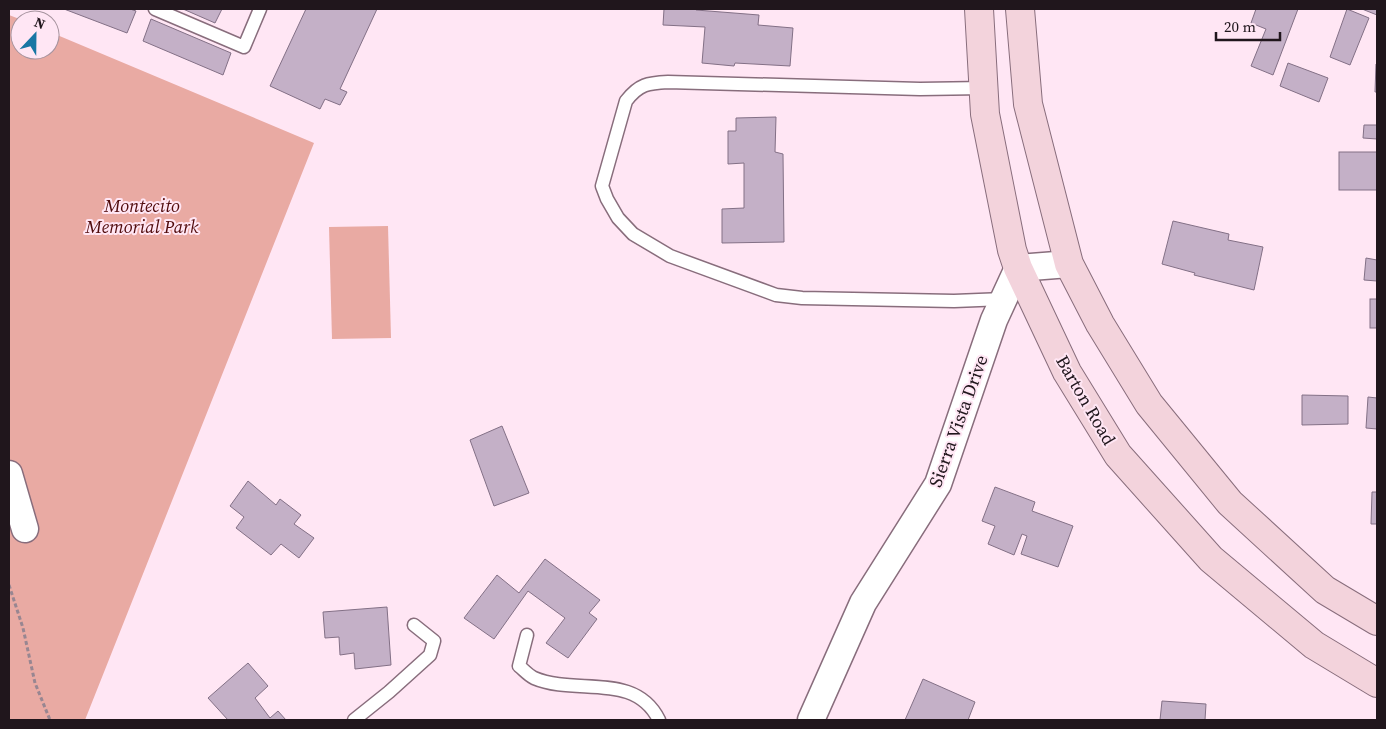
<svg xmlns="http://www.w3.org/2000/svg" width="1386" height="729" font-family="'Source Serif 4',serif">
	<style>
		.green { fill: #e9aaa3 }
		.building { fill: #c4b0c7; stroke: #837086 }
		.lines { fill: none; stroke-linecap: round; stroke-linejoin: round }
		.service-casing { stroke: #886d7c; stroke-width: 15 }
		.minor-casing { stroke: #886d7c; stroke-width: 29 }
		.secondary-casing { stroke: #886d7c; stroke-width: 30 }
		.path { stroke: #988691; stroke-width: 3; stroke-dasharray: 4 2.5; stroke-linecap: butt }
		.service { stroke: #fff; stroke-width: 12 }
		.minor { stroke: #fff; stroke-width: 26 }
		.secondary { stroke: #f3d3dc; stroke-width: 28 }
		.labels { text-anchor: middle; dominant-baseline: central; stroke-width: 4; stroke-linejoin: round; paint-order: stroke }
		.park-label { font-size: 18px; font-style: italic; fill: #500a0b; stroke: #ffe6f4 }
		.street-label { font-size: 18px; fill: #20161c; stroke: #ffe6f4 }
	</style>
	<rect width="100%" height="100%" fill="#ffe6f4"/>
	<!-- green -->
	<g class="green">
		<polygon points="9,15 22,20 20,20 20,50 50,50 50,32 314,143 85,720 9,720"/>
		<polygon points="388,226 391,338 332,339 329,227"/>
	</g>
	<!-- building -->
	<g class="building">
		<polygon points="64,9 130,9 136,11 127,33"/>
		<polygon points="183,9 222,9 215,23"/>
		<polygon points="306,9 377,9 340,89 347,92 340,105 325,99 320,109 270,86"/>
		<polygon points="664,9 696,9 696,10 759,15 758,25 793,28 790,66 735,63 734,66 702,63 705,27 663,25"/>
		<polygon points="1256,9 1298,9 1273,75 1251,66 1266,29 1251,23"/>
		<polygon points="1347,9 1369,18 1350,65 1330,57"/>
		<polygon points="1362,9 1377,9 1377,15"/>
		<polygon points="151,19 231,53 223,75 143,41"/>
		<polygon points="1288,63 1328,78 1319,102 1280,86"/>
		<polygon points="1376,64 1377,64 1377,92 1375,92"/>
		<polygon points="776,117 775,152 783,154 784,242 722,243 722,209 744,208 744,163 728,164 728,131 736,131 736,118"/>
		<polygon points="1364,125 1377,125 1377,139 1363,138"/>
		<rect x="1339" y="152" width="38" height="38"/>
		<polygon points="1173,221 1229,234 1228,240 1263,247 1254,290 1194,275 1195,273 1162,264"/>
		<polygon points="1366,258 1377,260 1377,281 1364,280"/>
		<rect x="1370" y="299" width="7" height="29"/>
		<polygon points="1302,395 1348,396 1348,424 1302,425"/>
		<polygon points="1368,397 1377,398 1377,429 1366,428"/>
		<polygon points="502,426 529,493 494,506 470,440"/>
		<polygon points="248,481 276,505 280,499 301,515 294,524 314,538 299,558 281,544 271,555 236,528 244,517 230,506"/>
		<polygon points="995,487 1035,502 1032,511 1073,526 1058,567 1021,554 1027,536 1022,534 1014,555 988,544 995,526 982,521"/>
		<polygon points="1372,492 1377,492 1377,524 1371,524"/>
		<polygon points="545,559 600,600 589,613 597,619 568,658 546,643 565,618 528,591 494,639 464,618 497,575 519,593"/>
		<polygon points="387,607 391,665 355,669 354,653 340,655 339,637 325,638 323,612"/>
		<polygon points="248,663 268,686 255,698 270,718 278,711 286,720 228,720 208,698"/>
		<polygon points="923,679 975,702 968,720 905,720"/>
		<polygon points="1162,701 1206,704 1205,720 1160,720"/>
	</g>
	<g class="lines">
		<!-- service casing -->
		<g class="service-casing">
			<g id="service">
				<polyline points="155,9 244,47 260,9"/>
				<path d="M984,88L920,89L668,82C648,83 639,84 626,101L602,186L607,199L618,218L633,234L670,256L776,295L802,298L954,301L1004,299"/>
				<path d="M527,635L519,666C524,670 528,675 534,678C576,696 635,671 659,720"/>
				<polyline points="354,720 389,692 430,655 434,641 414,625"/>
			</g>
		</g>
		<!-- minor casing -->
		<g class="minor-casing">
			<g id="minor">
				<polyline points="9,474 25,529"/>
				<polyline points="811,720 863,603 938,484 994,320 1018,268 1069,264"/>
			</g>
		</g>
		<!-- secondary casing -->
		<g class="secondary-casing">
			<g id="secondary">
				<polyline points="979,9 985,114 1012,250 1018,268 1067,372 1118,455 1211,559 1314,645 1377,683"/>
				<polyline points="1020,9 1028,104 1069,264 1100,324 1149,404 1230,503 1325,590 1377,621"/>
			</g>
		</g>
		<!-- path -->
		<polyline class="path" points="9,585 23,628 35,683 50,720"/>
		<!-- service -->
		<use href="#service" class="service"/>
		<!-- minor -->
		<use href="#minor" class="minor"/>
		<!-- secondary -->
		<use href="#secondary" class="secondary"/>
	</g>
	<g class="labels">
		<!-- park labels -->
		<g class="park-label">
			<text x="142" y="205">Montecito<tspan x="142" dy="21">Memorial Park</tspan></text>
		</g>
		<!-- street labels -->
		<g class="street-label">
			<text transform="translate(1086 400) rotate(60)">Barton Road</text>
			<text transform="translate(958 421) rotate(-70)">Sierra Vista Drive</text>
		</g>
	</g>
	<!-- border -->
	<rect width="1386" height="729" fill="none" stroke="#20161c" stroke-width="20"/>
	<!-- north arrow -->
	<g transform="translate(35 35) rotate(22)"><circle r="24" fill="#ffe6f4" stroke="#a6939e"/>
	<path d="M0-4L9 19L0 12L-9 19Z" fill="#1876a4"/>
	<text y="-8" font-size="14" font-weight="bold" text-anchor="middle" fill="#20161c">N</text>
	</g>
	<!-- scale -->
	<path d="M1216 32v8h64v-8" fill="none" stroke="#20161c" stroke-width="2.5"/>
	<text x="1224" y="32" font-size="15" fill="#20161c" stroke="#ffe6f4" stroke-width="4" paint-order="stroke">20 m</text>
</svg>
